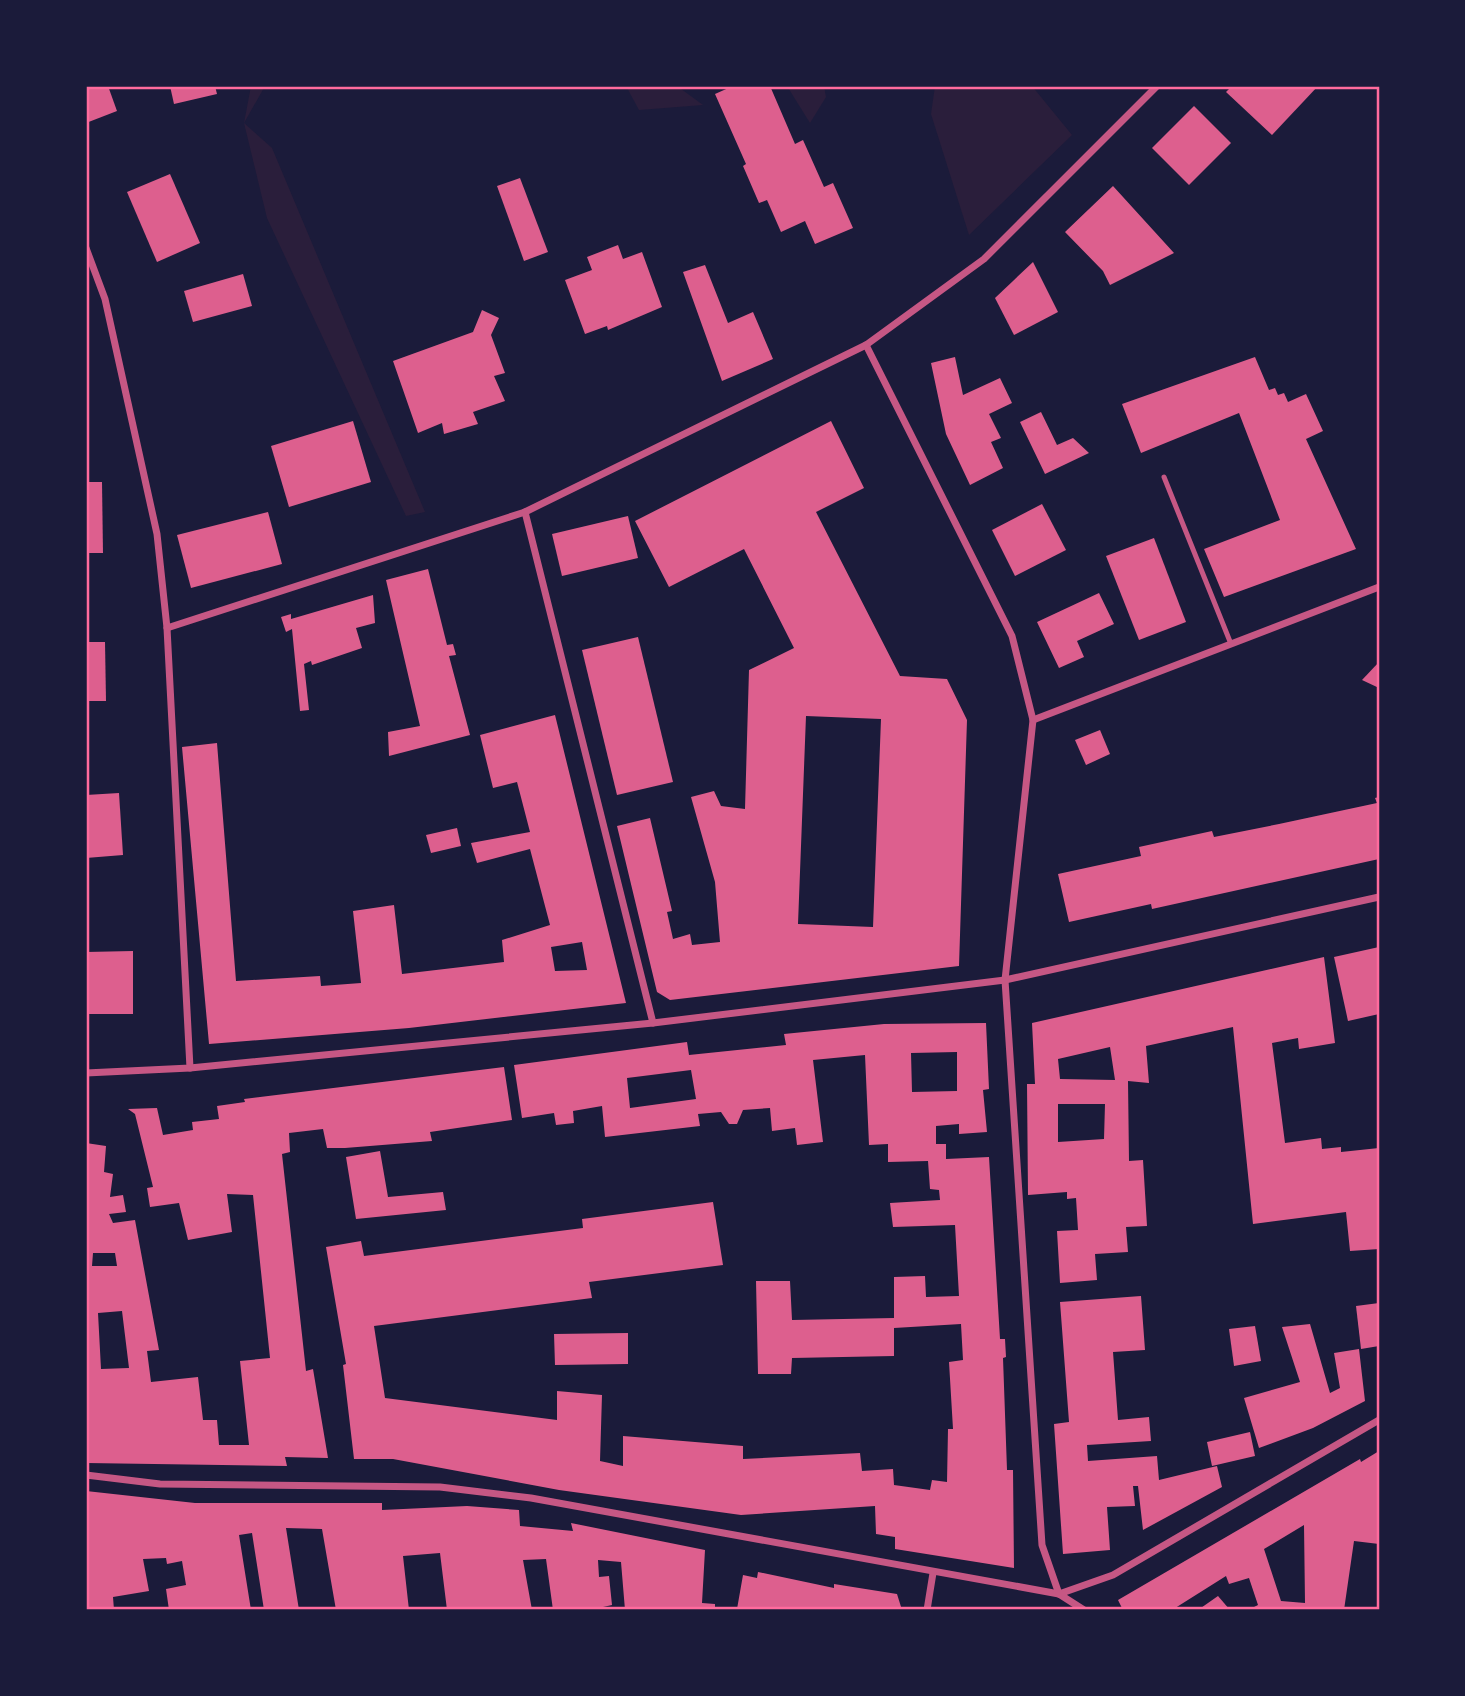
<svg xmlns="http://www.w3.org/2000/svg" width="1465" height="1696" font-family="'Fira Sans Condensed',sans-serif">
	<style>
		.green { fill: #2a1e3b }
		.building { fill: #dd5f8e; fill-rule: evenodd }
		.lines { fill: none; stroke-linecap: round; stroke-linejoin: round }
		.service { stroke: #c65784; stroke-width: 5 }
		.minor { stroke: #c65784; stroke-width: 7 }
		.neatline { fill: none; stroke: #ff6b9d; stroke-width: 2.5 }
	</style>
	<rect width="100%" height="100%" fill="#1b1b3a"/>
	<!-- green -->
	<g class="green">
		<polygon points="251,86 265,86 244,123 272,148 425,512 406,516 267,218 244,123"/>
		<polygon points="626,86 677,86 703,105 639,110"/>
		<polygon points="787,86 824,86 826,97 810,123"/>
		<polygon points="935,86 1032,86 1072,135 969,235 931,114"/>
	</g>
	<!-- building -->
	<g class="building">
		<polygon points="86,86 108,86 117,111 86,123"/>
		<polygon points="170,86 215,86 217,94 174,104"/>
		<polygon points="733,86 770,86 795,144 803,140 824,187 833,183 853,228 815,244 805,221 781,232 767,200 759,203 743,166 746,164 715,94"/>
		<polygon points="1232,86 1318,86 1272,135 1226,92"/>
		<polygon points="1194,106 1231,143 1189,185 1152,148"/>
		<polygon points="170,174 200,243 157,262 127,192"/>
		<polygon points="520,178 548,252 524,261 497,186"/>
		<polygon points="1113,186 1174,253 1110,285 1103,271 1065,232"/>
		<polygon points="618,245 623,259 642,252 662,307 608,330 607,326 585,334 565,280 592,270 587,257"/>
		<polygon points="1033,262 1058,312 1014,335 995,298"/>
		<polygon points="705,265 728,323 753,312 773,359 722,381 683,272"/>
		<polygon points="243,274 252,306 193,322 184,291"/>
		<polygon points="482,310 499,318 491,335 505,373 494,376 505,401 473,412 478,424 444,434 442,423 418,433 393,361 473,332"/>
		<polygon points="955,357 963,395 1000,378 1012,403 989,414 1001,438 991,442 1003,468 970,485 946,434 931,363"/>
		<polygon points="1255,357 1269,390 1275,388 1278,395 1284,393 1288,402 1306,394 1323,431 1306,439 1356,549 1224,597 1204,549 1280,520 1239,413 1141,453 1122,404"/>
		<polygon points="1041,412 1057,445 1073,438 1089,453 1045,474 1020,422"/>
		<polygon points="353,421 371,482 289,507 271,446"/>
		<path d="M831,421L864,488L816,512L900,676L947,679L967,720L959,966L670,1000L657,992L617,826L650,818L672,911L667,912L673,939L690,934L692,945L720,942L715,882L691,797L714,791L721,806L745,809L749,670L794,648L744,549L669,587L635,521ZM806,716L881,719L873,927L798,924Z"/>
		<polygon points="86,482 102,482 103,553 86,553"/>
		<polygon points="1042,504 1066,550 1015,576 992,530"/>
		<polygon points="268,512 282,564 191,588 177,535"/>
		<polygon points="628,516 638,558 562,576 552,534"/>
		<polygon points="1154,538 1186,622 1139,640 1106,556"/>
		<polygon points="428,569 447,645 453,644 456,655 449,656 470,735 389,756 388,732 420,726 386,580"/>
		<polygon points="1099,593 1114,624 1077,641 1084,657 1059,668 1037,622"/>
		<polygon points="373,595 375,623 356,628 362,648 312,665 311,661 304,664 309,710 300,711 292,629 286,632 281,617 291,614 291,619"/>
		<polygon points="638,637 673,782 617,795 582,650"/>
		<polygon points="86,642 105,642 106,701 86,701"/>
		<polygon points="1379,662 1379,688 1362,680"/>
		<path d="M555,715L626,1003L409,1028L209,1044L182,747L217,743L236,981L320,976L321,986L361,983L353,911L394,905L402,974L504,962L502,940L550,925L530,849L477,863L471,843L530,832L517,782L493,788L480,735ZM582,942L587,970L555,971L551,947Z"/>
		<polygon points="1100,730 1110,754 1086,765 1075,740"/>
		<polygon points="119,793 123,855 86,858 86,795"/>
		<polygon points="1379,797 1379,859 1152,909 1151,904 1069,922 1058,874 1141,856 1139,847 1212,831 1214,837 1279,824 1377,803 1375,798"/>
		<polygon points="457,828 461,846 431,853 426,835"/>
		<polygon points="1379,947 1379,1014 1348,1021 1334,957"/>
		<polygon points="133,951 133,1014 86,1014 86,952"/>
		<path d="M1324,957L1335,1043L1299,1049L1298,1038L1272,1043L1285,1143L1321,1138L1322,1149L1341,1147V1152L1379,1148V1249L1350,1251L1346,1212L1253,1224L1233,1027L1146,1046L1149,1083L1128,1081L1129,1161L1143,1160L1147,1226L1126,1227L1128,1252L1095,1254L1097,1280L1060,1283L1057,1231L1078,1230L1076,1198L1067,1199V1192L1028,1195L1027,1084H1035L1032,1023ZM1110,1047L1115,1080L1060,1079L1058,1059ZM1058,1104H1105L1104,1139L1058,1142Z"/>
		<path d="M986,1023L989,1089L983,1090L987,1132L959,1134V1124L936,1126V1144H946V1159L989,1157L1000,1339H1005L1006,1357L1003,1358L1007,1470H1013L1014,1568L895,1549V1537L876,1534L875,1506L741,1515L559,1490L393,1459H354L343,1365L346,1364L326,1247L361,1241L364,1256L583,1228L582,1219L713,1202L723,1265L589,1282L592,1298L374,1326L385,1398L557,1420V1391L602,1395L600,1461L623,1466V1436L743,1446V1459L860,1453L862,1471L893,1469L894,1485L930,1490L932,1480L947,1482L948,1429H953L949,1362L963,1360L961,1324L894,1328V1356L792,1358L791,1374H758L756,1281H790L792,1320L894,1318V1277L925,1276L926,1297L959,1296L955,1225L893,1227L890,1203L940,1200L939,1190L930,1189L928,1161L888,1162V1144L869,1145L865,1055L813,1060L823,1142L797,1145L795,1128L772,1131L770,1108L743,1110L737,1124H729L721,1112L698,1114L700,1126L605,1137L602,1106L573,1111L574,1123L556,1125L554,1113L522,1118L514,1065L687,1042L689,1055L786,1045L784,1034L884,1024ZM957,1052V1091L912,1092L911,1053ZM691,1070L696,1099L630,1108L627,1078Z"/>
		<path d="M504,1067L512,1120L430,1132L432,1141L345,1148H327L323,1129L289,1133L290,1152L282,1154L306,1371L313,1369L328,1458L285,1457L287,1466L86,1463V1143L106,1146L104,1172L113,1174L110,1197L123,1195L126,1212L109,1214L113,1223L135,1220L159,1350L147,1351L151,1382L198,1377L203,1420H217L219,1445H249L240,1361L270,1358L253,1195L227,1194L232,1232L188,1240L179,1203L150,1207L147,1188L153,1187L135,1114L128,1109L157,1108L163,1135L193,1130L192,1122L219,1119L217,1106L245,1102L244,1099ZM93,1253H115L117,1266H92ZM122,1311L129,1368L101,1369L98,1313Z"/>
		<polygon points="380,1151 388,1197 443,1192 446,1210 356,1219 346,1157"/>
		<polygon points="1141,1296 1145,1350 1113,1352 1118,1420 1149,1417 1151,1441 1087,1445 1088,1461 1157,1456 1159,1480 1217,1466 1222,1487 1143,1530 1138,1486 1133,1486 1135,1506 1107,1507 1110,1550 1063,1554 1054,1424 1069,1422 1060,1302"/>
		<polygon points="1379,1303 1379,1346 1361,1349 1356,1306"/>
		<polygon points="1310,1324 1330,1393 1340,1388 1334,1353 1359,1349 1365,1401 1313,1428 1259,1448 1244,1398 1300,1382 1282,1327"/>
		<polygon points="1255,1326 1261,1361 1234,1366 1229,1329"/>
		<polygon points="628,1333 628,1364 555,1365 554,1334"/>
		<polygon points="1250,1432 1255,1456 1212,1466 1207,1442"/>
		<path d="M1379,1451V1544L1354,1541L1344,1610H1248L1258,1605L1249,1578L1229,1584L1226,1576L1172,1610H1123L1118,1600L1360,1459L1361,1462ZM1304,1525L1305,1603L1281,1601L1264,1549Z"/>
		<polygon points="86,1491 195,1503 382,1503 382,1510 467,1506 519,1510 520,1526 573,1531 571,1523 705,1550 702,1603 715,1604 715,1610 625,1610 621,1562 598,1560 599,1577 609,1576 612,1605 603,1607 604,1610 553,1610 546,1559 523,1560 532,1610 447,1610 440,1553 403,1556 409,1610 336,1610 322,1529 286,1528 299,1610 264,1610 252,1533 239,1535 251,1610 169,1610 166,1589 186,1585 182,1561 167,1564 166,1558 143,1559 149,1591 113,1597 114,1610 86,1610"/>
		<polygon points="758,1572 834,1588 834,1584 897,1594 902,1610 737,1609 743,1575 757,1578"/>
		<polygon points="1218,1596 1230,1610 1198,1610"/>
	</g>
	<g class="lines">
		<!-- service -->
		<polyline class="service" points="1164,477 1231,644"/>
		<!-- minor -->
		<g class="minor">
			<polyline points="86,248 105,299 157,534 167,628 190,1068"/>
			<polyline points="866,345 1012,636 1033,720 1005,980 1042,1545 1059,1594"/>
			<polyline points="525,512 653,1023"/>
			<polyline points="167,628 525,512 866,345 984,259 1157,86"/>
			<polyline points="1033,720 1379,587"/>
			<polyline points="86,1073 190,1068 653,1023 1005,980 1379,897"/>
			<polyline points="86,1475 160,1484 440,1487 531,1498 1059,1594 1084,1610"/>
			<polyline points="1059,1594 1113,1575 1379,1420"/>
			<polyline points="927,1610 933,1573"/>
		</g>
	</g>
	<!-- border -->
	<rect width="1465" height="1696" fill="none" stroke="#1b1b3a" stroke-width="175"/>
	<rect x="88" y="88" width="1290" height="1520" class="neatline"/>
</svg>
